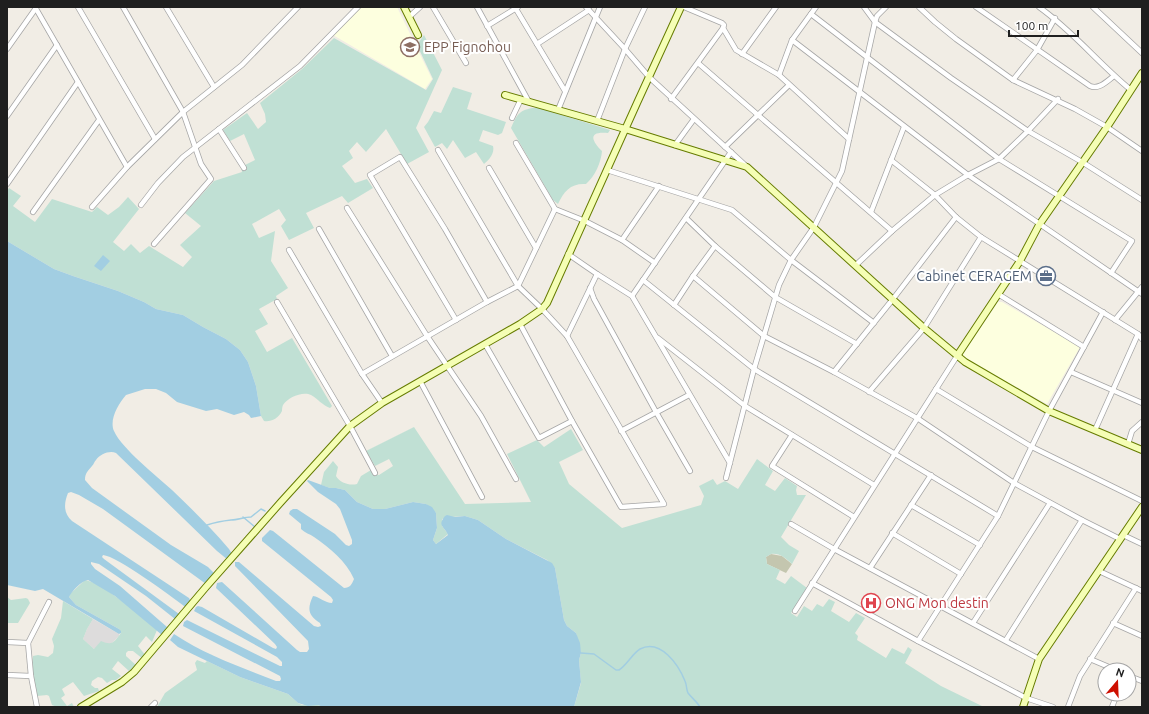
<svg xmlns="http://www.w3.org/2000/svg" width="1149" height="714" font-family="Ubuntu,sans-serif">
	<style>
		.residential { fill: #dddcdc }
		.education { fill: #fdffdf }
		.construction { fill: #c4c6af }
		.wetland { fill: #c0e0d4 }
		.water { fill: #a2cee2 }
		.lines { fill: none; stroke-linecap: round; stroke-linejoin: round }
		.stream { stroke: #a2cee2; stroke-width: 1.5 }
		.street-casing { stroke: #a6a6a6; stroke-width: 6 }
		.secondary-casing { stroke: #667c00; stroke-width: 8 }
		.street { stroke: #fff; stroke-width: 4.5 }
		.secondary { stroke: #f5feb5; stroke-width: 6 }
		.labels { text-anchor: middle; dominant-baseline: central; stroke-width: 4; stroke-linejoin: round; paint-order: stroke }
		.education-label { font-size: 14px; fill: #785e54; stroke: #fff; text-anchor: start }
		.service-label { font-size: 14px; fill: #4e5e75; stroke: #fff; text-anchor: end }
		.health-label { font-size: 14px; fill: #be3a42; stroke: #fff; text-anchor: start }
	</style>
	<rect width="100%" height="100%" fill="#f1ede5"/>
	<!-- residential -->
	<polygon class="residential" points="93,619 119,634 119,636 111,644 94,649 83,639 87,629"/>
	<!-- education -->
	<g class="education">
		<polygon points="361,7 397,7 432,79 425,89 333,35"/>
		<polygon points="998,302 1002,302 1080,347 1047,404 963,358 963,354"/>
	</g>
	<!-- construction -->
	<polygon class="construction" points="771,554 782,556 792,564 786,573 767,564 766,557"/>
	<!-- wetland -->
	<g class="wetland">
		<path d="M424,35L442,70L416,128L429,152L407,164L386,129L366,152L357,142L349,151L353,158L342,166L355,183L367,179L373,188L348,203L342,196L306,213L314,228L289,240L281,226L286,220L279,209L252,224L259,238L275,231L271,261L288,288L276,296L277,299L259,309L268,324L255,331L267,352L292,338L332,406L330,408C322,405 318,399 311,395C303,391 288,397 283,405C282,407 282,410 282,411C278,419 271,422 264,421L261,416L256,386L248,362L240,350L226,339L203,327L183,315L156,309L144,302L118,291L73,276L54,269L7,241V191L9,188L21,196L13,206L35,222L52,199L92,212L97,207L108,215L119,207L128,197L139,209L113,242L124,251L131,244L140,253L149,246L183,267L192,257L180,245L201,226L185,213L214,181L242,172L241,167L255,160L244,134L230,141L223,130L247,113L258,129L266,122L265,114L260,103L302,69L334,38L426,90L433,79L417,45Z"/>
		<path d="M453,87L472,93L467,109L506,122L502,133L498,135L483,130L479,141L493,146C495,153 489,160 484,164L476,152L465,158L453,140L447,149L442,143L435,147L424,127L428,122L434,111L441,113Z"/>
		<path d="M532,108H539L610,130L608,133C588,131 591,140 602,151C601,163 595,176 586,184C571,183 564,191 558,204L553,200L511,128C517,115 518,111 532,108Z"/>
		<path d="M414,427L465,504L531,502L507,454L537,440L544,447L571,429L583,450L559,462L569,484L622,528L701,505L704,496L699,486L713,479L717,485L725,481L738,489L757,459L773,471L765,485L775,491L785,478L797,486L796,490L797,495H806L781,537L789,545L799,551L792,564C785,558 780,553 771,554L766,557L767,564L780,570L776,579L785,584L791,576L807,588L791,613L797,617L804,606L812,611L817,604L823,607L829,599L835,602L831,611L849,622L856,613L865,618L855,633L858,636L857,640L886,658L892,648L904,654L908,647L912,650L905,663L941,686L984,707H574L581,683L579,660L581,653L576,633L567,626L564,620L555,568L547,560L506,539L478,520L465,516L451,517L442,519V526L448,534L436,544L433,540L437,528L436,513L426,504L413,502L385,509H373L357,502L345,490L336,488H330L321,485L324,472L333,461L338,467L336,476C340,483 350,486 357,484L361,476L371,470L373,474L379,475L393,466L389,459L375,466L366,451Z"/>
		<path d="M85,580C104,583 141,617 157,630L152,642L146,636L138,646L146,656L143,659L133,651H128L126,653V656L138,667L133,672L130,670L129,671L118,661L112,669L121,676L116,680H112L107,683L102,678L98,677L92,681L91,685L95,688H98L99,691L84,696L73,682L62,689L65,695L61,698L67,706L72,703L74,707H57L52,705L49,696L47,695L37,696L31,674L33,656L38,655L48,657L53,653L54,646L52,639L61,618L63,601L93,619L87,629L83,639L94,649L101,641C113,646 114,642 121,633L119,629L76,605L69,597L70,594Z"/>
		<polygon points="7,597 11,600 26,598 28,599 30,603 18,623 7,623 8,615 7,614"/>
		<polygon points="197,660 205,663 207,661 240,677 288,694 298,703 302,705 318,705 323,707 157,707 165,693 197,670 195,663"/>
	</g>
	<!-- water -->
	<g class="water">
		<path d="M7,241L54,269L73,276L118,291L144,302L156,309L183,315L203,327L226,339L240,350L248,362L256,386L261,416L251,418L249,415L244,412L234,415L217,409L206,411L177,402L166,393L156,389H145L126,395C118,404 109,420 114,431C122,449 157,476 172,490C192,509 211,528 229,549L232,554L228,560L217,551L116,453C110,450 100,454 96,460C94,462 94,464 92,466C88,471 85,473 85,480L92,488L171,545L208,567L215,574L206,584L103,509L79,495L71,492L68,493C64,503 63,513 72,521L189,598L191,602L187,607L184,606C171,596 117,556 103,555L102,557L104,559L179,614L177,620L175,619L146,596L99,564L91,562V564L95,569L120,586L167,627L169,629L162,635L115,596L88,580C81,581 72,591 69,597L76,605L119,629L121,631V633L119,634L109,628L43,589L35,591L7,585Z"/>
		<polygon points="103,255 110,261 101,271 94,266"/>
		<path d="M308,480L330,488H336L345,490L357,502L373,509H385L413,502L426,504L432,507L436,513L437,528L433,540L436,544L448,535C444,526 437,526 445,516L447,515L455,517L465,516L478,520L506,539L552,563L555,568L564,620L567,626L576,633L580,643L581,653L579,660L581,682L574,707H323L318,705L308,706L298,703L288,694L240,677L178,647L170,640L174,634C205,655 241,667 276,681H280L281,679L280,676L183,626L184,622L187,620L280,666H282V662L277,657L194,611L196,607L198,606L202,607L273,648L276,649L277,647L275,644L216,588L217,583L222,582L297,650L300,652H307L309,649L308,641L235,566V562H239L314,626L318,627L321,626L320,623C308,615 307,609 313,596C320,597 325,603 332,603L333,600L331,597L262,541V538L270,530L273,531L344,588C350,588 352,584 354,579C346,561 330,548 314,537C310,534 305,533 301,529V524L289,514L290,511L293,509H297L335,534L346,545L349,546L352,544V540L340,509L336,504L318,492L307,481Z"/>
	</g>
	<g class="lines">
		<!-- stream -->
		<g class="stream">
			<polyline points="243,517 255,527"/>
			<path d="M207,525C216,522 222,521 231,520C238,520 244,517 251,517L261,509L265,511"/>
			<path d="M581,653L594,654L616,670H619C627,665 632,654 640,649C661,638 679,666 685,681C687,685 686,689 688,693C692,698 697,702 700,707"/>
		</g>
		<!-- street casing -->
		<g class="street-casing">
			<g id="street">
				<polyline points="35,7 127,167"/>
				<polyline points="78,7 155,139"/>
				<polyline points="123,7 183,112 201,164 211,179 154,244"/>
				<polyline points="166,7 214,87"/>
				<polyline points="433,7 466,63"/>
				<polyline points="477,7 529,102"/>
				<polyline points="586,7 625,49 649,77 746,166"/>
				<polyline points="864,7 875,22 951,78 1028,131 1082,162 1142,200"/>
				<polyline points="919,7 935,22 956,39 1013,80 1075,109 1107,127 1142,151"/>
				<path d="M976,7L1090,86C1099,90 1107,81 1114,76"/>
				<path d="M1039,7C1073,31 1099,64 1131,90"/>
				<polyline points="1093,7 1142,53"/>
				<polyline points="516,9 565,91"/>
				<polyline points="811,14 999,159 1132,241 1111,273"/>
				<polyline points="409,17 420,7"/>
				<polyline points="487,26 518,7"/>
				<polyline points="723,28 736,50 779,75 849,139"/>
				<polyline points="792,40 968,175 1142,294"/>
				<polyline points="537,44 589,10"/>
				<polyline points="7,49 36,8"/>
				<polyline points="742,54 776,7"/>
				<polyline points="698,63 892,231"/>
				<polyline points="779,75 792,40 816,7"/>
				<polyline points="1013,80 1037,50 1055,18"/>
				<polyline points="671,99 723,28 724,25 722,23 684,7"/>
				<polyline points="558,110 600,7"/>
				<polyline points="7,116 57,45"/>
				<polyline points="512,118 521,99"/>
				<polyline points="597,121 625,49 645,7"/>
				<polyline points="219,129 244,168"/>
				<polyline points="516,143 555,209 585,221 622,240 655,263"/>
				<polyline points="675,145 694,119"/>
				<polyline points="725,147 789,85"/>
				<polyline points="438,150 518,286 542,309 567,336 664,504 621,507 572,421 520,324"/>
				<polyline points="891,160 935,195 956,217 981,237 1138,334 1142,339"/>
				<polyline points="489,168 536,248"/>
				<polyline points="607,170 732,210 791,260 874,323"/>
				<polyline points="7,184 78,82"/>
				<polyline points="141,205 158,183 183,157 300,66 358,7"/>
				<polyline points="92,207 127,167 183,112 242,65 298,7"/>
				<polyline points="347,208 427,336 481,416 516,479"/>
				<polyline points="33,212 99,120"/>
				<polyline points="871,212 904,127"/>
				<polyline points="686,218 715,246 775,297 857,344"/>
				<polyline points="319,229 392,356"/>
				<polyline points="622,240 659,186"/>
				<polyline points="289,250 362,374 382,403"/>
				<polyline points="568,254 597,274 632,296 730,463"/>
				<polyline points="856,265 892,231 935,195 968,175 999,159 1028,131 1058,99"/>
				<polyline points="693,276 764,336 834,372 917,418 1014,483 1082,520 1120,539"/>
				<polyline points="643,280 754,369 998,516"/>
				<polyline points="590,288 594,299 656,412 690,471"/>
				<polyline points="998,294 1084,347"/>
				<polyline points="632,296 731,152"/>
				<polyline points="277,302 350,426 375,473"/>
				<polyline points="674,305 693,276 715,246"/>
				<polyline points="456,320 370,175 400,157 445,229 487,302"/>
				<polyline points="1115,320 1142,287"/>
				<polyline points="567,336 597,274"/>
				<polyline points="658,338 745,406 874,485"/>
				<polyline points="485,344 539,438 572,421"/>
				<polyline points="834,372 893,299 956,217"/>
				<polyline points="1071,372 1142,403"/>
				<polyline points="362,374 487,302 518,286 555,209"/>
				<polyline points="420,381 482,497"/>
				<polyline points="936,389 1032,447 1142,501"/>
				<polyline points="869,392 924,328 981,237"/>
				<polyline points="1095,430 1138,334"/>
				<polyline points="621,431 689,395"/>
				<polyline points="792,435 772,466 854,517"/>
				<polyline points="1128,444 1132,431 1142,422"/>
				<polyline points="726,478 754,369 779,285 791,260 814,227 842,171 875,22 877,16 886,7"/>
				<polyline points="911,505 980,545"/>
				<polyline points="791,524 834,549 1039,659"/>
				<polyline points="892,533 961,574"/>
				<polyline points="1123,535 1142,544"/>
				<polyline points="870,568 931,475"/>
				<polyline points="1099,571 1142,591"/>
				<polyline points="812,583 918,641 1026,698 1053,707"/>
				<polyline points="795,611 957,356"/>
				<polyline points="973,623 1050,503"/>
				<polyline points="1113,623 1142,636"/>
				<polyline points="1006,640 1082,520"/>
				<polyline points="918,641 998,516 1049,411 1103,312"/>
				<polyline points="7,642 28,643 49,602"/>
				<polyline points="28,643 31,676"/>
				<polyline points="1090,659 1116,670"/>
				<polyline points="7,675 31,676 37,707"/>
				<polyline points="1129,676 1142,681"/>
				<polyline points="151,707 155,703"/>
				<polyline points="1068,707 1080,676 1136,588"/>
				<polyline points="1112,707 1117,694"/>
			</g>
		</g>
		<!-- secondary casing -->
		<g class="secondary-casing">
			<g id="secondary">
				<polyline points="404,7 418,35"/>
				<polyline points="505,95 625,129 747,167 924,328 965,362 1049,411 1142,450"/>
				<polyline points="957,356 1020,261 1039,225 1107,127 1142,73"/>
				<polyline points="81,707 122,682 134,672 206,587 281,502 350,426 382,403 520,324 542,309 547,303 637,103 681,7"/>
				<polyline points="1023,707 1039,659 1142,507"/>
			</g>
		</g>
		<!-- street -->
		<use href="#street" class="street"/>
		<!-- secondary -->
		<use href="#secondary" class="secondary"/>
	</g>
	<!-- icons -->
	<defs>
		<g id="school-ring" transform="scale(1)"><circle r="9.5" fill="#fff" stroke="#8d6e63" stroke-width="1.5"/><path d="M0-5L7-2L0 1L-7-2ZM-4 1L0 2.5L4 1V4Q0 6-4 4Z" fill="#8d6e63"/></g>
		<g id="office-ring" transform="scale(1)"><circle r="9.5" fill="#fff" stroke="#5c6f8a" stroke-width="1.5"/><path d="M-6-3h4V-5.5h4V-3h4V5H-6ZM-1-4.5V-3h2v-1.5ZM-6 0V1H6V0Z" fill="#5c6f8a"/></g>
		<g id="hospital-ring" transform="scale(1)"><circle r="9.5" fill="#fff" stroke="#e0444e" stroke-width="1.5"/><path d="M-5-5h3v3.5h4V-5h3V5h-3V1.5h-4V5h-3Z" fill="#e0444e"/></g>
	</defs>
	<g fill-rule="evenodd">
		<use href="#school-ring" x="410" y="47"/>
		<use href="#office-ring" x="1046" y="276"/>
		<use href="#hospital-ring" x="871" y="603"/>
	</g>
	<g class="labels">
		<!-- education labels -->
		<g class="education-label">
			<text x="424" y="47">EPP Fignohou</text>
		</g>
		<!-- service labels -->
		<g class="service-label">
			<text x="1032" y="276">Cabinet CERAGEM</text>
		</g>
		<!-- health labels -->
		<g class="health-label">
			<text x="885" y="603">ONG Mon destin</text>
		</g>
	</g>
	<!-- border -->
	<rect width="1149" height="714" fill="none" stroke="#1f1f1f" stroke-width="16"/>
	<!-- north arrow -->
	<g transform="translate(1117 682) rotate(19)"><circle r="19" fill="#ffffff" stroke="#a5a5a5"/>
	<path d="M0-3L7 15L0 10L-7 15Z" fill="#ce0f00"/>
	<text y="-6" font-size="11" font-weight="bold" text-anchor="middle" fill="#1f1f1f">N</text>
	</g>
	<!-- scale -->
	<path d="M1009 30v6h69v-6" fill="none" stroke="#1f1f1f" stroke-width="2"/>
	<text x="1015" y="30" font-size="12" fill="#1f1f1f" stroke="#ffffff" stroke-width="3" paint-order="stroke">100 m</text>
</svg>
